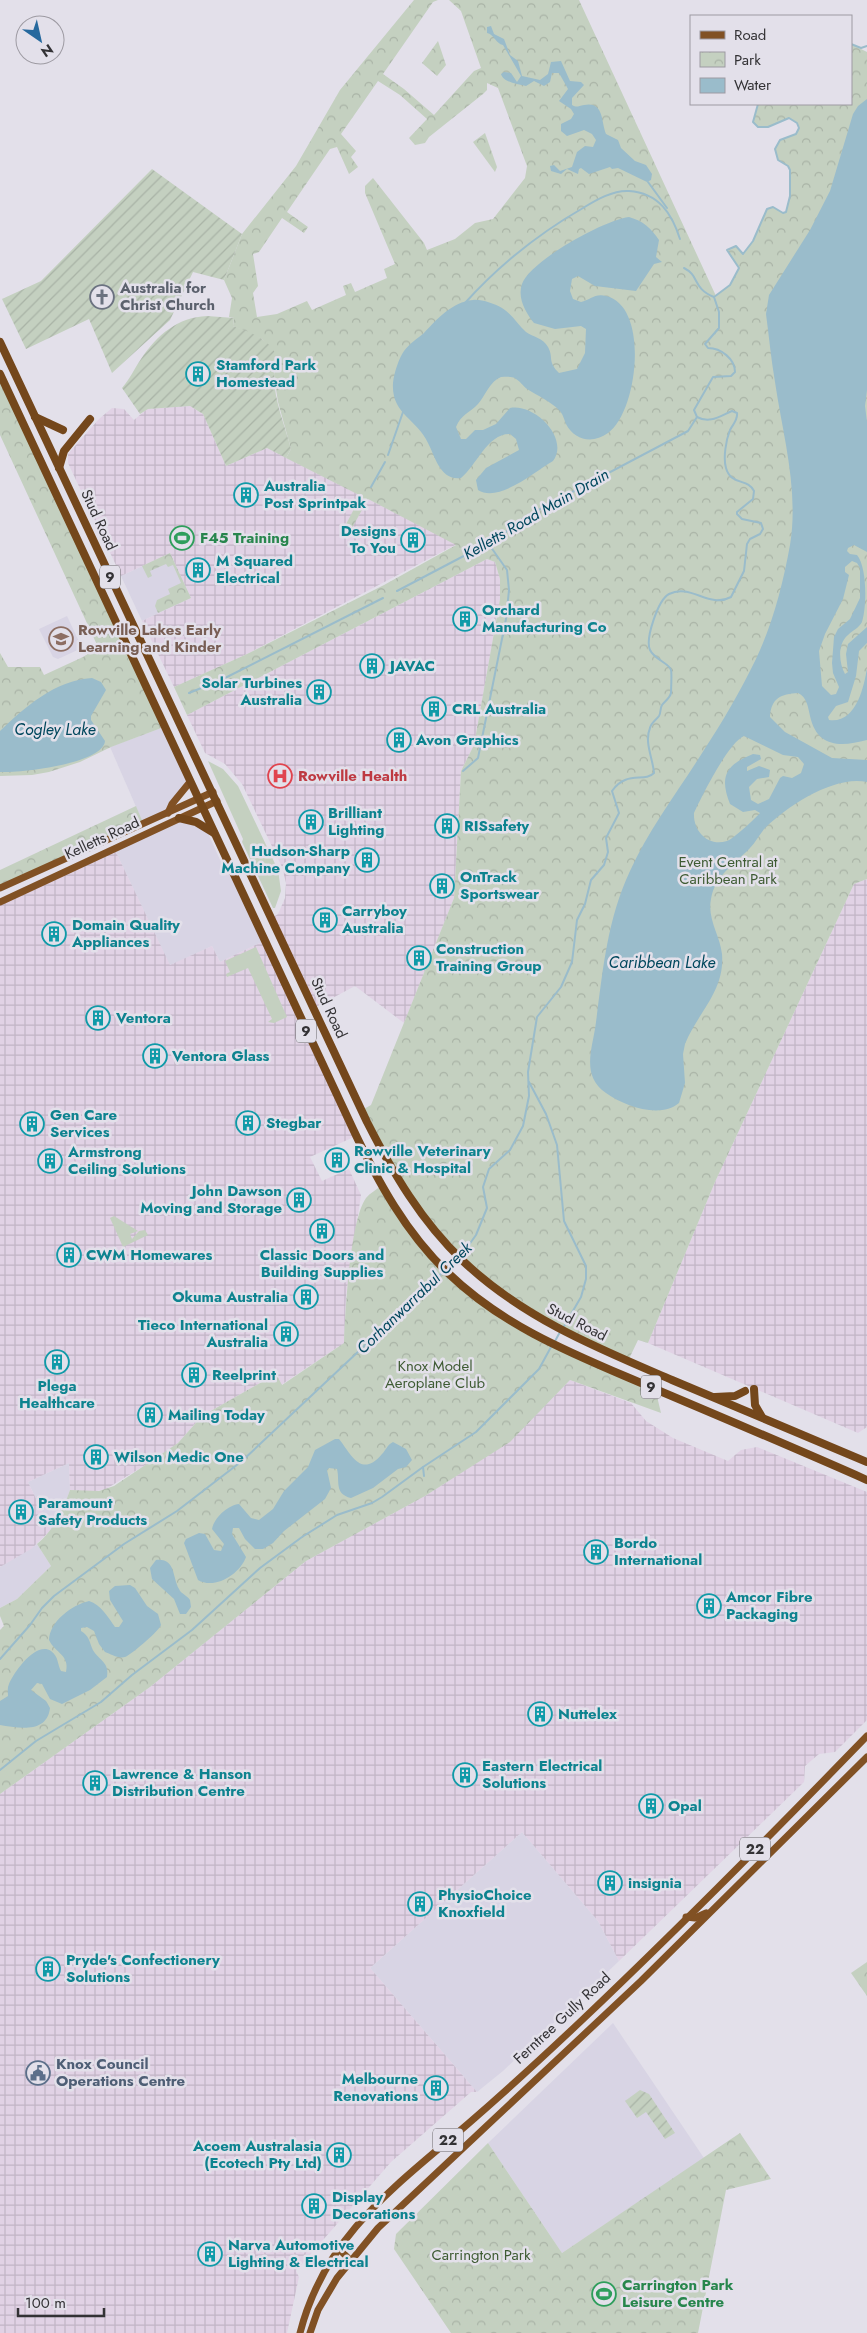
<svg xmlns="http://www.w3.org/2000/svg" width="867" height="2333" font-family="Jost,sans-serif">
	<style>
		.built { fill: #d8d4e4 }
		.industrial { fill: url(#industrial-grid) }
		.grass { fill: #c4d0c0 }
		.park { fill: url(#park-crowns); fill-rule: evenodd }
		.garden { fill: url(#garden-furrows) }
		.water { fill: #9abccb; fill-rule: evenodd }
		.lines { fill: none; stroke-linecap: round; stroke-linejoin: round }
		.stream { stroke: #9abccb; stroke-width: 2 }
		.primary { stroke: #815124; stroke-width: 7 }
		.trunk { stroke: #74471b; stroke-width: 8 }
		.labels { text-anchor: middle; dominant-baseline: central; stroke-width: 5; stroke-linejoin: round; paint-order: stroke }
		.shield { fill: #e3e0ea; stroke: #68666b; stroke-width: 1 }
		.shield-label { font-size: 14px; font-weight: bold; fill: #333235 }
		.worship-label { font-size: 15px; font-weight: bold; fill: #5b616d; stroke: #e3e0ea; text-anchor: start }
		.culture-label { font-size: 15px; font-weight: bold; fill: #0d838f; stroke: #e3e0ea; text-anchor: start }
		.street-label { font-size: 15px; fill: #333235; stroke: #e3e0ea }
		.leisure-label { font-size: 15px; font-weight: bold; fill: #27864d; stroke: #e3e0ea; text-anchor: start }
		.education-label { font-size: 15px; font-weight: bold; fill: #785e54; stroke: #e3e0ea; text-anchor: start }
		.health-label { font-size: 15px; font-weight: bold; fill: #be3a42; stroke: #e3e0ea; text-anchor: start }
		.park-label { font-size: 15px; fill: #3e5b33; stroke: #e3e0ea }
		.service-label { font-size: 15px; font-weight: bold; fill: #4e5e75; stroke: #e3e0ea; text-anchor: start }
		.water-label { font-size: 16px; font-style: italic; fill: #00475d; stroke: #e3e0ea }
	</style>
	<defs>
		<pattern id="industrial-grid" width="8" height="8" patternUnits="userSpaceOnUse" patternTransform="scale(1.25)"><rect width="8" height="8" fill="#e1d2e5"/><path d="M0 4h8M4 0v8" fill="none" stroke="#c2b5c5"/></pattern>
		<pattern id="park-crowns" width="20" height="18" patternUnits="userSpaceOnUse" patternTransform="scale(1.25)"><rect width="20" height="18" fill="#c4d0c0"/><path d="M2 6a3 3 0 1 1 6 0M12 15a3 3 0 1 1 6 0" fill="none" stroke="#a9b3a6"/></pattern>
		<pattern id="garden-furrows" width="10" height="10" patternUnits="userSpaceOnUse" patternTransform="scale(1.25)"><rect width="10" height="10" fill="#c4d0c0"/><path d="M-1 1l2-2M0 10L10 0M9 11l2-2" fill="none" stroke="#a9b3a6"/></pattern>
	</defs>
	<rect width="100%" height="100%" fill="#e3e0ea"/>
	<!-- built -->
	<g class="built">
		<polygon points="170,553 191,598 142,621 121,576"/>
		<polygon points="67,616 82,648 58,659 53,657 39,629"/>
		<polygon points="164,727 190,782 168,813 144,825 110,747"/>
		<polygon points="179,818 206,829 221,862 233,875 264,941 220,962 212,946 170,966 114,848"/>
		<polygon points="69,1463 70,1490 63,1509 51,1530 28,1482"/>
		<polygon points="37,1544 51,1566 17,1599 0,1608 0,1567"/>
		<polygon points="522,1832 598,1921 619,1961 503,2071 477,2092 370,1968"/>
		<polygon points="613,2023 704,2158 562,2253 488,2143"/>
	</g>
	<!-- industrial -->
	<g class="industrial">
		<polygon points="190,406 203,414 226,466 267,448 362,496 345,526 352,527 368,499 457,544 247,654 174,687 142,621 191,598 170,553 121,576 68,463 68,454 99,419 112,408 124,409 134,420 147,409"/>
		<polygon points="487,559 495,562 500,579 500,599 474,745 461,771 454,898 404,1023 355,986 314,1008 272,918 278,914 285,898 286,883 282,867 242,784 225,764 205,753 187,715"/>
		<polygon points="114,848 170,965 212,946 220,962 264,941 356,1136 310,1157 322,1181 349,1169 361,1195 346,1296 344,1343 281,1385 276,1374 202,1416 178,1443 165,1453 106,1489 92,1492 70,1490 69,1463 28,1482 51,1530 31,1549 0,1567 0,902"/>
		<polygon points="867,879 867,1427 858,1433 648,1343 715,1182 854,884"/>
		<polygon points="570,1380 631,1403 646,1421 673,1438 728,1461 741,1450 757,1447 867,1492 867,1720 835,1752 819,1754 805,1766 804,1782 619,1961 598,1921 522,1832 370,1968 477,2092 471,2092 391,2162 296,2271 299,2277 287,2333 0,2333 0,1794 150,1687 306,1561 425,1496 509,1442"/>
	</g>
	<!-- grass -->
	<g class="grass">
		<polygon points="208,761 223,769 238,786 278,870 281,891 275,908 273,908 242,842 243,839"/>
		<polygon points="256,947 287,1017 274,1023 268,1022 272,1019 248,968 227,977 226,974 230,972 225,961"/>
		<polygon points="114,1216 138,1231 130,1234 132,1239 139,1231 145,1230 148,1235 123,1247 110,1218"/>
	</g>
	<!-- park -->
	<g class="park">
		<path d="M414,0H438L433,2L383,74L404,89L434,115L474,71L481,68L461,11L449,0H579L716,296L730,285L739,268L727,250L736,246L743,254L753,241L767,209L773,207L783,213L786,212L790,196V170L788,166L778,160L775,149L780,140L796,134L799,128L797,123L789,118L768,127H758L753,122L758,104H851V44L867,52V879L854,884L715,1182L648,1343L638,1340L628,1361L602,1350L488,1283L413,1203L362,1110L371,1105L454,898L461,771L474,745L500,599V579L495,562L487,559L187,715L174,687L247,654L384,585L456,545L368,499L352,528L345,526L361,496L286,458L291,449L278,402L274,376L275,367L273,351L262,339L233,326L234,318L229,317L232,298L224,280L242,234L296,166L340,90ZM378,81L400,95L427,119L409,138L415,145L425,143L429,137L483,94L487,90V83L498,88L527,166L525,178L493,219L475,223L455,239L427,250L424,243L373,178L365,186V193L395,264L384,269L387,278L355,292L351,283L343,286L346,295L312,310L307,301L277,314L257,317L253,293L258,286L253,254L259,252L282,218L304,233L308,227L287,212L330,149L337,147L349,174L358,167L351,157L356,151L341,134Z"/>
		<polygon points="438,41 446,65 437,76 422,63"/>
		<polygon points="485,133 497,167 495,172 473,142"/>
		<polygon points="0,374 164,727 111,747 80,762 49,772 32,775 0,776 0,653 8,667 40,667 44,675 83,657 98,647 0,435"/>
		<polygon points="170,553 191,598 158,613 155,606 157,600 170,594 168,589 181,583 173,565 168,567 166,564 150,571 152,576 148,578 142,566"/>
		<polygon points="136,806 144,825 0,888 0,870"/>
		<path d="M381,1186L431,1256L508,1320L655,1388L661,1413L570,1380L510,1442L425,1496L306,1561L150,1687L0,1794V1630L4,1626L0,1616V1608L17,1599L51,1566L37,1544C54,1530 63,1510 70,1490L99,1491L114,1486L178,1443L202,1416L276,1374L282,1385L344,1343C345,1313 350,1220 366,1198C370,1193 376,1190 381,1186Z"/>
		<polygon points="867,1962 867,1996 851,1973"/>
		<polygon points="740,2133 771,2179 726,2190 698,2333 451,2333 394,2249 396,2234 488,2143 562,2253"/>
	</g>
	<!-- garden -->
	<g class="garden">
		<polygon points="152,169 242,234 224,280 193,272 170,320 112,373 89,319 26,349 2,299 41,281"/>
		<path d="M207,316L234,318L233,326C247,331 268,338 275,353C278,360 274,369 274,376C274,400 285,426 291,449L286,458L267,448L226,466L203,414L190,406L148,409L140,414L122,388C130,379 134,369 141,359C157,335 178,317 207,316Z"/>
		<polygon points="640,2090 649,2094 675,2133 665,2139 646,2112 637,2118 625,2101"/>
	</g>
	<!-- water -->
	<g class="water">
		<path d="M491,26L494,34L504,39L510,55L518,61L522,76L540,80L548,74L551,62L561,61L570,81L581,82L584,85L572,98V105C577,108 578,106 584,105C604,101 601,121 606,134L618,140L621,148L635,161L646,165L652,174L651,180L647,182L618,168L612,169L610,167L589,174L581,168L579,169L578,174L567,169L561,174L551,171L550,166L554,165L560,171L572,167L577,152L585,146L593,147L596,140L592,134L584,130L567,136L561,131V124L571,119L574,114L571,109L559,101L568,89L559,73H552L550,82L544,86L534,81L526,86C517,84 503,82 501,74L504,72L511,73L517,82L521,76L503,45C496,44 494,34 487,33V27Z"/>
		<path d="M867,99V390L865,406L867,422V552L854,545L848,548L847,551L850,554L857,555C867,567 867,606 862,622C859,628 853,630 848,635C837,644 839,663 845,674L848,672L846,654L848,644L867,627V643L859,651L856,676L848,702L836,706L828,717L829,720C856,724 864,687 867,668V740C841,747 817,748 810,716C808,707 807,697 798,693C781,694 771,698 770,717L785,732L832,758L867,760V782C835,775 789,805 766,827C760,833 756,842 750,848C735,864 715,875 711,899C707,919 720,935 722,954C725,991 698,1012 685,1044L683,1054L685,1083L679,1103C660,1119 624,1106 606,1093C580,1075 593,1048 596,1022C603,970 607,920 630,871C649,829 679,790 704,750C723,721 741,690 756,659C773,623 783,584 790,545C799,490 783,436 775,382C771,359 769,336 766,314L769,295L810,230L830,191L853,114L858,106ZM852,561L857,563L860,568V598L850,619L838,629L834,637L832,663L833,673L839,687L836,694L831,695L822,686L819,651L825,634L843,599L849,575L845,572V567ZM744,736L783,755L798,757L804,764L801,773L792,778L783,776L780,778L769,799L758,804L751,800L749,787L757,779L769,777L770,770L759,766L747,771V767L761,759L760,755L753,754C726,765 719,776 730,804L743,812L755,810L760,813C756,818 732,840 727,841C708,847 693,831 694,813C702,796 728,743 744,736Z"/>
		<path d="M629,217C643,221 651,228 659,240L656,257L662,262L654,264L636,291L595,286L578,276L572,279L570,291L573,299L581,302C590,300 595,293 606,296C650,306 638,412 608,433C593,444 575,441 566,424C564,419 563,414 559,410C550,401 538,396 527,389C523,386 520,381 516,379C512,376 506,377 501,377C490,381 485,396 478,404C470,413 461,414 456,427L461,439H466L475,430H483L496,424L510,408C534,403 570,438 553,461C534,472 499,503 478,490L476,480L486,468L519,450L516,439L510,434C488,433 476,466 461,478C440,481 435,456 428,443C417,419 391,414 393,383C394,373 399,358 404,351C409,344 418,338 424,333C437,319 452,302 473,300C481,299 495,304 502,308C512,314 518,325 526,332C533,337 543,338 548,347C554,358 547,361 559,373L577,369L585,353L586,329L581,326L555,329L534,323C526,313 517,298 522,284C530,261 604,220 629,217Z"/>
		<path d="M92,678L101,682L106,690L91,716V720L105,741C103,764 19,773 0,772V731C24,708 55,680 92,678Z"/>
		<path d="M335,1439H339C351,1454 361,1479 382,1454C386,1450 387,1445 393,1442L406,1449L412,1460L406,1467L398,1469L373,1488L351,1498C334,1494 340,1481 337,1469L329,1468L327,1470L331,1488L325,1499L284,1531L273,1543L263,1549H255L245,1539L239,1528H233L232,1534L246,1557C240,1574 215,1590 198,1580L184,1543L186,1539L199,1533L205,1534L214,1550L221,1551L224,1544L212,1529C214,1518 228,1505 239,1504L251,1518L259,1520L273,1509L284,1491L308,1467L315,1450Z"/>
		<path d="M156,1560C176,1558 172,1577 179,1589C181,1594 187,1595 190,1600L191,1607L186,1614H180L174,1599L152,1579L150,1568Z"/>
		<path d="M130,1585L135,1588L147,1606L158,1614L161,1625C159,1631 131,1655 125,1657C118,1659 111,1654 105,1652L99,1644L94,1631L87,1627L81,1628V1631C89,1636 89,1640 92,1648C97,1660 110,1661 107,1677L90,1690L62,1704L50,1699L42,1684L37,1683L31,1690L46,1701L50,1708C47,1734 18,1728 0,1725V1701L8,1696C8,1692 7,1688 9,1684C14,1672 36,1641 51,1651C59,1657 57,1664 61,1671L66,1672C70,1655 55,1653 49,1640C50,1621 72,1605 89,1601C101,1605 108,1617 115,1627H119L123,1621L110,1600L109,1591L115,1586Z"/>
	</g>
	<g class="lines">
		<!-- stream -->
		<g class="stream">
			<polyline points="851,44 861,48 867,46"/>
			<polyline points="648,182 667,208"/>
			<path d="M684,268C700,276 692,288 714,297"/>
			<path d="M465,303C500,264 538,234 583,208C596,200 613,190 629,191C659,193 672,214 680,239"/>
			<polyline points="388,455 403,412"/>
			<polyline points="371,487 385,462"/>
			<polyline points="397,591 498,538 525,517 688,431 697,417"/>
			<polyline points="189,693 221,680 383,598"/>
			<polyline points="463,771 478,758 506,619 509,590 507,570 488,543"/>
			<polyline points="529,1082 546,1114 557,1145 564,1221 586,1266 586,1279 581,1297 563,1328"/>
			<path d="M461,1256L476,1235L487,1208L483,1187L489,1169L510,1150L523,1126L529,1096L528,1072L537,1017L561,987L572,962L577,920L585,904L591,880L604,865L608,852L606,838L619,813L612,791C627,770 644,783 654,773C653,759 644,742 650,728C651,723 656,720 659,716C661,713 660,708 662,705C665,701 670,698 671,693C671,689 672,674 671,670C670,664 654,659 650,650C645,639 658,600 669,594C691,583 709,609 731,597L744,571L747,544L750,539L760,534L763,529L761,523L742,519L737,514V512L753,499L754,491C748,478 731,486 726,468C723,458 726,440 730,430C733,424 738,420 737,413L732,411C720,416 710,424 697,417L694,410L713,377L731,376L735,372C735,359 721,348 708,348L705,344L719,328V312L714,297L730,285L739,268L727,250L736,246L743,254L753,241L767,209L773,207L783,213L786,212L790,196V170L788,166L778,160L775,149L780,140L796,134L799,128L797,123L789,118L768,127H758L753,122L758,104"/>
			<polyline points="447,1267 457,1259"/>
			<polyline points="554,1343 560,1332"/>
			<polyline points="424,1476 423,1467 476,1432 539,1369 551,1347"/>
			<polyline points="0,1659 30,1625 42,1608 54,1596 124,1544 177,1511 242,1461 444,1271"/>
			<polyline points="0,1770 36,1741 101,1702 132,1675 192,1630 260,1568 302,1537 337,1515 372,1503 382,1497 423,1467"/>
		</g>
		<!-- primary -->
		<g class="primary">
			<polyline points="168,813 172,804 190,782"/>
			<polyline points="0,888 213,792"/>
			<polyline points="0,902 217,801"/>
			<polyline points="686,1917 695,1918 706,1913"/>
			<polyline points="338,2248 350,2260"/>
			<path d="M300,2333C325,2235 396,2186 469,2123C507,2090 544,2056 580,2022C678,1929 773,1833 867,1736"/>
			<polyline points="310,2333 318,2310 337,2278 378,2228 641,1981 867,1757"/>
		</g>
		<!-- trunk -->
		<g class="trunk">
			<path d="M0,342L367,1122C393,1173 421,1221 463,1261C523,1318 597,1348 672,1380C737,1408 802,1434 867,1462"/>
			<path d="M0,374L353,1129C378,1182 406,1233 448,1273C507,1330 581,1357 655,1389C726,1419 797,1449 867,1480"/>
			<polyline points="35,417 63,430"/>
			<polyline points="59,468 64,451 90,419"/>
			<polyline points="179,818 196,822 214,833"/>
			<polyline points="754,1389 755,1405 762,1417"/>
			<polyline points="715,1397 735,1396 745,1391"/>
		</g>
	</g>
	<!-- icons -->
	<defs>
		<g id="church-ring" transform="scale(1.25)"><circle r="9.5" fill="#e3e0ea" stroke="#6b7280" stroke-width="1.5"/><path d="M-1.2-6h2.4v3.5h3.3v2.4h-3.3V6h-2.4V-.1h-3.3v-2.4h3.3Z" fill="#6b7280"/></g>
		<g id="building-ring" transform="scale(1.25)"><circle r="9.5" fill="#e3e0ea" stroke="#0f9aa8" stroke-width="1.5"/><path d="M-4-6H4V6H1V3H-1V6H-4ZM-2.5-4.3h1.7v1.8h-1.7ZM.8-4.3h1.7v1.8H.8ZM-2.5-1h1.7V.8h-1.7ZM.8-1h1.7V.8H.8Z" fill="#0f9aa8"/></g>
		<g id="stadium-ring" transform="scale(1.25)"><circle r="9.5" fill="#e3e0ea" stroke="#2e9e5b" stroke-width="1.5"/><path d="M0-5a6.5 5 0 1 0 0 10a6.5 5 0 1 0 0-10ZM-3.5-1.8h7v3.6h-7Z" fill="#2e9e5b"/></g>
		<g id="school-ring" transform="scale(1.25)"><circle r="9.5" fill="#e3e0ea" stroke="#8d6e63" stroke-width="1.5"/><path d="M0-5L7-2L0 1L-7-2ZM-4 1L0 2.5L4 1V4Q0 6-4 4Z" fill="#8d6e63"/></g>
		<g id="hospital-ring" transform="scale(1.25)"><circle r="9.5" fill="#e3e0ea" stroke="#e0444e" stroke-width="1.5"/><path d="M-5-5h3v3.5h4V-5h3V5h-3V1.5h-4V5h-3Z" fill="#e0444e"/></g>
		<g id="civic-ring" transform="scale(1.25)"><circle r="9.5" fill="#e3e0ea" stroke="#5c6f8a" stroke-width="1.5"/><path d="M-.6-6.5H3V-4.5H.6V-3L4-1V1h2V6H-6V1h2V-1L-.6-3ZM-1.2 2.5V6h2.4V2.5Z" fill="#5c6f8a"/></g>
	</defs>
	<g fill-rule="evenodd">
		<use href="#church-ring" x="102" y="297"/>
		<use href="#building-ring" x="198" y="374"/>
		<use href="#building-ring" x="246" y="495"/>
		<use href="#stadium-ring" x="182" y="538"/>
		<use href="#building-ring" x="413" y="540"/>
		<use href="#building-ring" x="198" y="570"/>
		<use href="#building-ring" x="465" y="619"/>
		<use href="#school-ring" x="61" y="639"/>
		<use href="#building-ring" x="372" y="666"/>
		<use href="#building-ring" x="319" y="692"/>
		<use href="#building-ring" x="434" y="709"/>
		<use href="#building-ring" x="399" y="740"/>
		<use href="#hospital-ring" x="280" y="776"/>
		<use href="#building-ring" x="311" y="822"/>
		<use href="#building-ring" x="447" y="826"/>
		<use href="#building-ring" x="367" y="860"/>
		<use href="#building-ring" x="442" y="886"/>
		<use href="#building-ring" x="325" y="920"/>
		<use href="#building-ring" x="54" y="934"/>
		<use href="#building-ring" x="419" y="958"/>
		<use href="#building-ring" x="98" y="1018"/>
		<use href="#building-ring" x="155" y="1056"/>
		<use href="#building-ring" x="248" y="1123"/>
		<use href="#building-ring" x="32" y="1124"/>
		<use href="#building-ring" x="337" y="1160"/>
		<use href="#building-ring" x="50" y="1161"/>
		<use href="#building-ring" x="299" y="1200"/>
		<use href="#building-ring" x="322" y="1231"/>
		<use href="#building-ring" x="69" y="1255"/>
		<use href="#building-ring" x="306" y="1297"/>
		<use href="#building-ring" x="286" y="1334"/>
		<use href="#building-ring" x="57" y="1362"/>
		<use href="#building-ring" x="194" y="1375"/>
		<use href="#building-ring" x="150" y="1415"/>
		<use href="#building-ring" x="96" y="1457"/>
		<use href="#building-ring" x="21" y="1512"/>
		<use href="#building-ring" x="596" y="1552"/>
		<use href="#building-ring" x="709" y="1606"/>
		<use href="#building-ring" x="540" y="1714"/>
		<use href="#building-ring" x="465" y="1775"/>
		<use href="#building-ring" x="95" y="1783"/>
		<use href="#building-ring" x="651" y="1806"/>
		<use href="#building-ring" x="610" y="1883"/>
		<use href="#building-ring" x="420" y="1904"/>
		<use href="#building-ring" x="48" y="1969"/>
		<use href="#civic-ring" x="38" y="2073"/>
		<use href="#building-ring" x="436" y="2088"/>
		<use href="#building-ring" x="339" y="2155"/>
		<use href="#building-ring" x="314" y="2206"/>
		<use href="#building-ring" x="210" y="2254"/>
		<use href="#stadium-ring" x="604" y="2294"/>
	</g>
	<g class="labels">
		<!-- shield labels -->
		<g class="shield">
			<rect x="100" y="565.5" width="20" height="23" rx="4"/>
			<rect x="296" y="1019.5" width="20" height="23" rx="4"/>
			<rect x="641" y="1375.5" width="20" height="23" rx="4"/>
			<rect x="740" y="1837.5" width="30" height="23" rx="4"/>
			<rect x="433" y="2128.5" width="30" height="23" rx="4"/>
		</g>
		<g class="shield-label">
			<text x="110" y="577">9</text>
			<text x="306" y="1031">9</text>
			<text x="651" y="1387">9</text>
			<text x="755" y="1849">22</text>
			<text x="448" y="2140">22</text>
		</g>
		<!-- worship labels -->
		<g class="worship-label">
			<text x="120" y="288">Australia for<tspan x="120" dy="17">Christ Church</tspan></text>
		</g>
		<!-- culture labels -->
		<g class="culture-label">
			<text x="216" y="365">Stamford Park<tspan x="216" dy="17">Homestead</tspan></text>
			<text x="264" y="486">Australia<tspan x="264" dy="17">Post Sprintpak</tspan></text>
			<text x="396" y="531" text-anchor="end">Designs<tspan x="396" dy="17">To You</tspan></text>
			<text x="216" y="561">M Squared<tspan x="216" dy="17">Electrical</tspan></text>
			<text x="482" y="610">Orchard<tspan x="482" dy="17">Manufacturing Co</tspan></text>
			<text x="390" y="666">JAVAC</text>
			<text x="302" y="683" text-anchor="end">Solar Turbines<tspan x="302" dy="17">Australia</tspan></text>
			<text x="452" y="709">CRL Australia</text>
			<text x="416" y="740">Avon Graphics</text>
			<text x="328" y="813">Brilliant<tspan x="328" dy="17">Lighting</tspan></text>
			<text x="464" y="826">RISsafety</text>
			<text x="350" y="851" text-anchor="end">Hudson-Sharp<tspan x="350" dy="17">Machine Company</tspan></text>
			<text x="460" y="877">OnTrack<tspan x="460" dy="17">Sportswear</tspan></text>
			<text x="342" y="911">Carryboy<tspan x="342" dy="17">Australia</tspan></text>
			<text x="72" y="925">Domain Quality<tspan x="72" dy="17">Appliances</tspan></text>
			<text x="436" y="949">Construction<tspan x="436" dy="17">Training Group</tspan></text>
			<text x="116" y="1018">Ventora</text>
			<text x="172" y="1056">Ventora Glass</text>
			<text x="50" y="1115">Gen Care<tspan x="50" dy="17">Services</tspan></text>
			<text x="266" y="1123">Stegbar</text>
			<text x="354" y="1151">Rowville Veterinary<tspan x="354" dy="17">Clinic &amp; Hospital</tspan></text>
			<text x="68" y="1152">Armstrong<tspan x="68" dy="17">Ceiling Solutions</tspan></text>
			<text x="282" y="1191" text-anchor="end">John Dawson<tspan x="282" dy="17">Moving and Storage</tspan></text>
			<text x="86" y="1255">CWM Homewares</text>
			<text x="322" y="1255" text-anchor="middle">Classic Doors and<tspan x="322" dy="17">Building Supplies</tspan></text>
			<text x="288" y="1297" text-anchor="end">Okuma Australia</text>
			<text x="268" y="1325" text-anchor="end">Tieco International<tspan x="268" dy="17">Australia</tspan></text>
			<text x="212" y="1375">Reelprint</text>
			<text x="57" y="1386" text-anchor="middle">Plega<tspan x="57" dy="17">Healthcare</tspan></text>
			<text x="168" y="1415">Mailing Today</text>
			<text x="114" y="1457">Wilson Medic One</text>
			<text x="38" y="1503">Paramount<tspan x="38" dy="17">Safety Products</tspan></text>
			<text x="614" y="1543">Bordo<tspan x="614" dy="17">International</tspan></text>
			<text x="726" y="1597">Amcor Fibre<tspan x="726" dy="17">Packaging</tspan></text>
			<text x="558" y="1714">Nuttelex</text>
			<text x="482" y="1766">Eastern Electrical<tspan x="482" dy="17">Solutions</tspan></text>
			<text x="112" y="1774">Lawrence &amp; Hanson<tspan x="112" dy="17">Distribution Centre</tspan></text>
			<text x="668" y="1806">Opal</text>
			<text x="628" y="1883">insignia</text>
			<text x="438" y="1895">PhysioChoice<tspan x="438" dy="17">Knoxfield</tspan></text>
			<text x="66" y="1960">Pryde's Confectionery<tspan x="66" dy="17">Solutions</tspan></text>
			<text x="418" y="2079" text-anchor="end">Melbourne<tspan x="418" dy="17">Renovations</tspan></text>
			<text x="322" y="2146" text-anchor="end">Acoem Australasia<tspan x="322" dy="17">(Ecotech Pty Ltd)</tspan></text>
			<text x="332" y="2197">Display<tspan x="332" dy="17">Decorations</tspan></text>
			<text x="228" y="2245">Narva Automotive<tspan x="228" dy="17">Lighting &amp; Electrical</tspan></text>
		</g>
		<!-- street labels -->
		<g class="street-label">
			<text transform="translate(99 520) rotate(65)">Stud Road</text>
			<text transform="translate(102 838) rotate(-25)">Kelletts Road</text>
			<text transform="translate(329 1008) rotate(65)">Stud Road</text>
			<text transform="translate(577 1322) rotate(27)">Stud Road</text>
			<text transform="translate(562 2018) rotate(-43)">Ferntree Gully Road</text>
		</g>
		<!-- leisure labels -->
		<g class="leisure-label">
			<text x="200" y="538">F45 Training</text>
			<text x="622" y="2285">Carrington Park<tspan x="622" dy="17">Leisure Centre</tspan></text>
		</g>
		<!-- education labels -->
		<g class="education-label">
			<text x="78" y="630">Rowville Lakes Early<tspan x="78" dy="17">Learning and Kinder</tspan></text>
		</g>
		<!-- health labels -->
		<g class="health-label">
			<text x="298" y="776">Rowville Health</text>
		</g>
		<!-- park labels -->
		<g class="park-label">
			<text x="728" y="862">Event Central at<tspan x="728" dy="17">Caribbean Park</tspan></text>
			<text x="435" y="1366">Knox Model<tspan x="435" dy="17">Aeroplane Club</tspan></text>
			<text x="481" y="2255">Carrington Park</text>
		</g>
		<!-- service labels -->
		<g class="service-label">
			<text x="56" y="2064">Knox Council<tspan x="56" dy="17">Operations Centre</tspan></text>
		</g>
		<!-- water labels -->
		<g class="water-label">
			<text transform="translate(536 514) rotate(-30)">Kelletts Road Main Drain</text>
			<text x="55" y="729">Cogley Lake</text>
			<text x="662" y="962">Caribbean Lake</text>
			<text transform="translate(414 1298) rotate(-44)">Corhanwarrabul Creek</text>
		</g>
	</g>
	<!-- legend -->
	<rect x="690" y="15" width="162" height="90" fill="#e3e0ea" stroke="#9d9aa2"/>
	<rect x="700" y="31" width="25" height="8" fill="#815124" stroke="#9d9aa2"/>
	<text x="734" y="40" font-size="15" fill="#333235">Road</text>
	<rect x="700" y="52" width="25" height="15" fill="url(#park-crowns)" stroke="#9d9aa2"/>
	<text x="734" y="65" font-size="15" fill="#333235">Park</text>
	<rect x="700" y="78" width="25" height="15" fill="#9abccb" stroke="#9d9aa2"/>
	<text x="734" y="90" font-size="15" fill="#333235">Water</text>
	<!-- north arrow -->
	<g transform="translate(40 40) rotate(146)"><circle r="24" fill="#e3e0ea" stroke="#9d9aa2"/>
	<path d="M0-4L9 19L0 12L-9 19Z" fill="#26699e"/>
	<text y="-8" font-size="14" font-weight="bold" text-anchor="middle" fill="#333235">N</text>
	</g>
	<!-- scale -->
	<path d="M18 2308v8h86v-8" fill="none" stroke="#333235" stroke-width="2.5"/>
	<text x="25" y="2308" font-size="15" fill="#333235" stroke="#e3e0ea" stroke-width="4" paint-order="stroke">100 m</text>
</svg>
